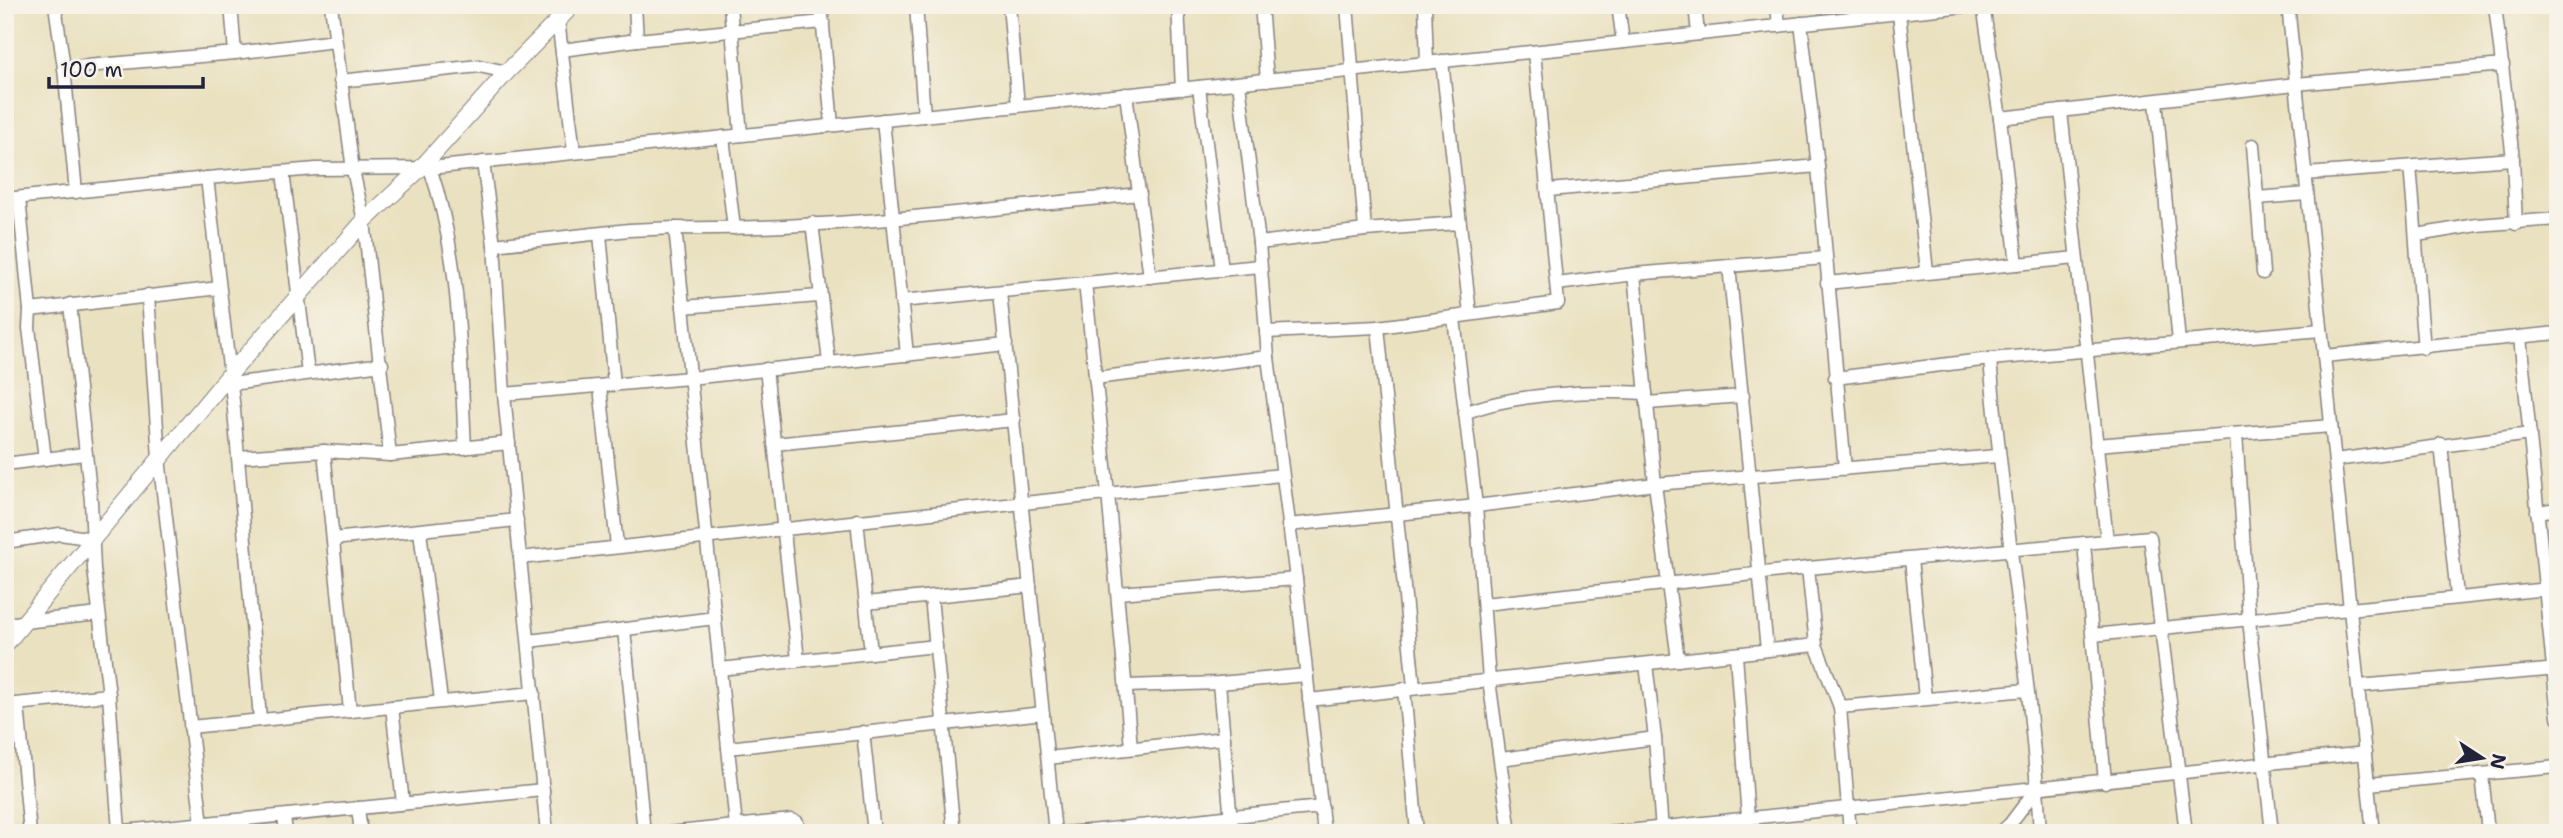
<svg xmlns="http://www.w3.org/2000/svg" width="2563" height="838" font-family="'Shantell Sans',sans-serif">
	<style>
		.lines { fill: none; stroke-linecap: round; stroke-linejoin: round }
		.minor-casing { stroke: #86827e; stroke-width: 15 }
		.major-casing { stroke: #86827e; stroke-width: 18 }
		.minor { stroke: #fff; stroke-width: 12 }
		.major { stroke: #fff; stroke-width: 16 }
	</style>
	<rect width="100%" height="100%" fill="#f7f3e8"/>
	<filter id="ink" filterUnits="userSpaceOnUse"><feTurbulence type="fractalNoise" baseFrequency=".0143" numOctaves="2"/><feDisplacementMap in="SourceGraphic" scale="14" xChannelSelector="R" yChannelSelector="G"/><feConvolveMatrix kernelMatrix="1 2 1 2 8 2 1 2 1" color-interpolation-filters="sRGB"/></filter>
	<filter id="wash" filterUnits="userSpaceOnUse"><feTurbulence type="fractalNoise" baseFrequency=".00686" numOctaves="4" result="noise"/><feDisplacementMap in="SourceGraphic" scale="28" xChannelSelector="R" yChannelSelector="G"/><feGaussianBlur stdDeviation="1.57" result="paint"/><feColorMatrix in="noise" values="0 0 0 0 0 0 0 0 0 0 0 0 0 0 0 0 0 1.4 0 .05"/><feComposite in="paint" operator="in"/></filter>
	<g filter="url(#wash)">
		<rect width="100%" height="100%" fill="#eae1c0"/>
	</g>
	<g filter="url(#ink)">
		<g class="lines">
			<!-- minor casing -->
			<g class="minor-casing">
				<g id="minor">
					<polyline points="55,5 64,68 76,192"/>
					<polyline points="231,5 235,53"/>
					<polyline points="331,5 353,170 364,221 390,455"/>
					<polyline points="635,5 637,40"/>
					<polyline points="730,5 741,135"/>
					<polyline points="821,5 832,125"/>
					<polyline points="916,5 924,116"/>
					<polyline points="1009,5 1018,106"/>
					<polyline points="1178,5 1182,89"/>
					<polyline points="1261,5 1267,80"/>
					<polyline points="1347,5 1365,230"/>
					<polyline points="1425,5 1427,63"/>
					<polyline points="1618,5 1623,42"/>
					<polyline points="1695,5 1698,34"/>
					<polyline points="1777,5 1779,26"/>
					<polyline points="1983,5 2000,118 2017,264"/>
					<polyline points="2288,5 2373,833"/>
					<polyline points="2495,5 2513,159 2516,224"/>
					<polyline points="1899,13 1927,272"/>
					<polyline points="558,20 574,152"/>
					<polyline points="1801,23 1818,166 1845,469"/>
					<polyline points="562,50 637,40 823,22"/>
					<polyline points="1442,61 1470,314"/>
					<polyline points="64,68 235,53 335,41"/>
					<polyline points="340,81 479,66 507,72"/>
					<polyline points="1239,83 1259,243 1268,357 1296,579 1324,833"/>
					<polyline points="1199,87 1222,270"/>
					<polyline points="1126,94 1150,277"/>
					<polyline points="2156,101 2179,342"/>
					<polyline points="2061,111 2107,541"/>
					<polyline points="2000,118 2296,84 2503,65"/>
					<polyline points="883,120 907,355"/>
					<polyline points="723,137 734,228"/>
					<polyline points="2253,145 2263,273"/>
					<polyline points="483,162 494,245 504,394 547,833"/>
					<path d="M2410,167C2416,227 2418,287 2424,348"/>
					<path d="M430,168C461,258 460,353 465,448"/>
					<polyline points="283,172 308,373"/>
					<polyline points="2305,174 2513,159"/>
					<polyline points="207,178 234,410 260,719"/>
					<polyline points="1549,190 1818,166"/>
					<polyline points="19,198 30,310 29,328 45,459"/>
					<polyline points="2257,198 2307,194"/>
					<polyline points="5,199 207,178 316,169 430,168 1975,5"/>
					<polyline points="812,223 829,362"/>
					<path d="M675,228C831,230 986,209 1140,194"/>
					<polyline points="600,234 614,385"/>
					<polyline points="2417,235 2477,225 2558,219"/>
					<polyline points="1259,243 1365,230 1459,223"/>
					<polyline points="494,245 629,230 675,228 736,826"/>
					<polyline points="1729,266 1767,650"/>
					<polyline points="1634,274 1655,484 1678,660"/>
					<polyline points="1085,283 1108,493 1131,747"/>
					<polyline points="1827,283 2076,258"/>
					<polyline points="1557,284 1634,274 1825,258"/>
					<polyline points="1000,292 1055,833"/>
					<polyline points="148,295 159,458 203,833"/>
					<polyline points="901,301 1260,266"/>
					<polyline points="70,304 91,501 94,569 109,695 119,831"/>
					<polyline points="683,307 819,296"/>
					<polyline points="30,310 219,288"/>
					<polyline points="1454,318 1476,506 1489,680 1510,833"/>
					<polyline points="1378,327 1414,687"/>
					<polyline points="1266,332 1378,327 1558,303 1534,52"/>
					<polyline points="2520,337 2558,717"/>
					<polyline points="2324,356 2558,333"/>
					<path d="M1990,359C2003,517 2031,674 2040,833"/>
					<polyline points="766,369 798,660"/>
					<polyline points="1095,378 1268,357"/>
					<polyline points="1835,378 1990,359 2321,330"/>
					<polyline points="231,384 382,364"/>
					<polyline points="600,387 617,546"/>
					<polyline points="504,394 690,378 1006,344"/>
					<polyline points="1647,403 1743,396"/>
					<path d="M1465,413C1514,393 1593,390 1646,393"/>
					<polyline points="2236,434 2249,620 2272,833"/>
					<polyline points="774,444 1014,420"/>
					<polyline points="2441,444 2457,596"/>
					<polyline points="2096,445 2331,426"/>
					<polyline points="324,451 390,455 509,443"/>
					<polyline points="238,457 324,451 350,711"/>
					<polyline points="2335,460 2530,434"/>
					<polyline points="5,464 84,454"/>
					<polyline points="2537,512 2558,509"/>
					<polyline points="857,520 871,653"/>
					<polyline points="1288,525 1476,506 1655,484 1998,456"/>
					<polyline points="420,531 441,701"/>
					<polyline points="333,539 517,520"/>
					<polyline points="5,542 60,534 94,539"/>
					<polyline points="2084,543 2105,782"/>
					<polyline points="520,558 1281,475"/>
					<polyline points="1911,559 1925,698"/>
					<polyline points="1808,568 1816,645 1840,707 1850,833"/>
					<polyline points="1118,593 1296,579"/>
					<polyline points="931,597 954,833"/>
					<polyline points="866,603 1030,586"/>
					<polyline points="1484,604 1808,568 2150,537 2186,833"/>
					<polyline points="5,624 99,614"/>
					<polyline points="624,629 644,833"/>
					<polyline points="2093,635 2558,588"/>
					<polyline points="529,641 715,618"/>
					<polyline points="1736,655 1748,818"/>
					<polyline points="1646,664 1655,738 1662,831"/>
					<polyline points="720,669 936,646"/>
					<polyline points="1219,683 1232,833"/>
					<polyline points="1126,686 1219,683 1307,675"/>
					<polyline points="2358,686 2558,669"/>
					<polyline points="1404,689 1417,833"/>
					<polyline points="1309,700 1816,645"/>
					<polyline points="5,705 109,695"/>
					<polyline points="18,705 30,833"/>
					<polyline points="392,707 403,803"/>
					<polyline points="1840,707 2027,690"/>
					<polyline points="190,727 534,693"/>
					<polyline points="863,732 874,833"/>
					<polyline points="728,748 1043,713"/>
					<polyline points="1048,758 1224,738"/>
					<polyline points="1501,759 1655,738"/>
					<polyline points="2482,774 2488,833"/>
					<polyline points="2368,784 2558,767"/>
					<polyline points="358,808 361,833"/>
					<polyline points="284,816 286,833"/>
					<polyline points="104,833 543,790"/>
					<polyline points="669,833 791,820 797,822 798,833"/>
					<path d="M1064,833C1150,826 1235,815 1322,807"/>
					<polyline points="1609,833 2365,753"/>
					<polyline points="2000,833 2010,824 2037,788"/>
				</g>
			</g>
			<!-- major casing -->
			<g class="major-casing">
				<polyline id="major" points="5,645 230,374 364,221 421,168 507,72 573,5"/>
			</g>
			<!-- minor -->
			<use href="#minor" class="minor"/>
			<!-- major -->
			<use href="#major" class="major"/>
		</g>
	</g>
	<!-- margin -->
	<rect width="2563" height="838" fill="none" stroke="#f7f3e8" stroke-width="28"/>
	<!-- north arrow -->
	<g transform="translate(2482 758) rotate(102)" stroke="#f7f3e8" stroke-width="5" paint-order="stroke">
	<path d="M0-5L12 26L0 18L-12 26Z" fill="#22223b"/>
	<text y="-10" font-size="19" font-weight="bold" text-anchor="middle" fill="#22223b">N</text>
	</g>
	<!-- scale -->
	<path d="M49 77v10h154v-10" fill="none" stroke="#22223b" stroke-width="3.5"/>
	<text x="60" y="77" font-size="21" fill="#22223b" stroke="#f7f3e8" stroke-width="5" paint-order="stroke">100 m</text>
</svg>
